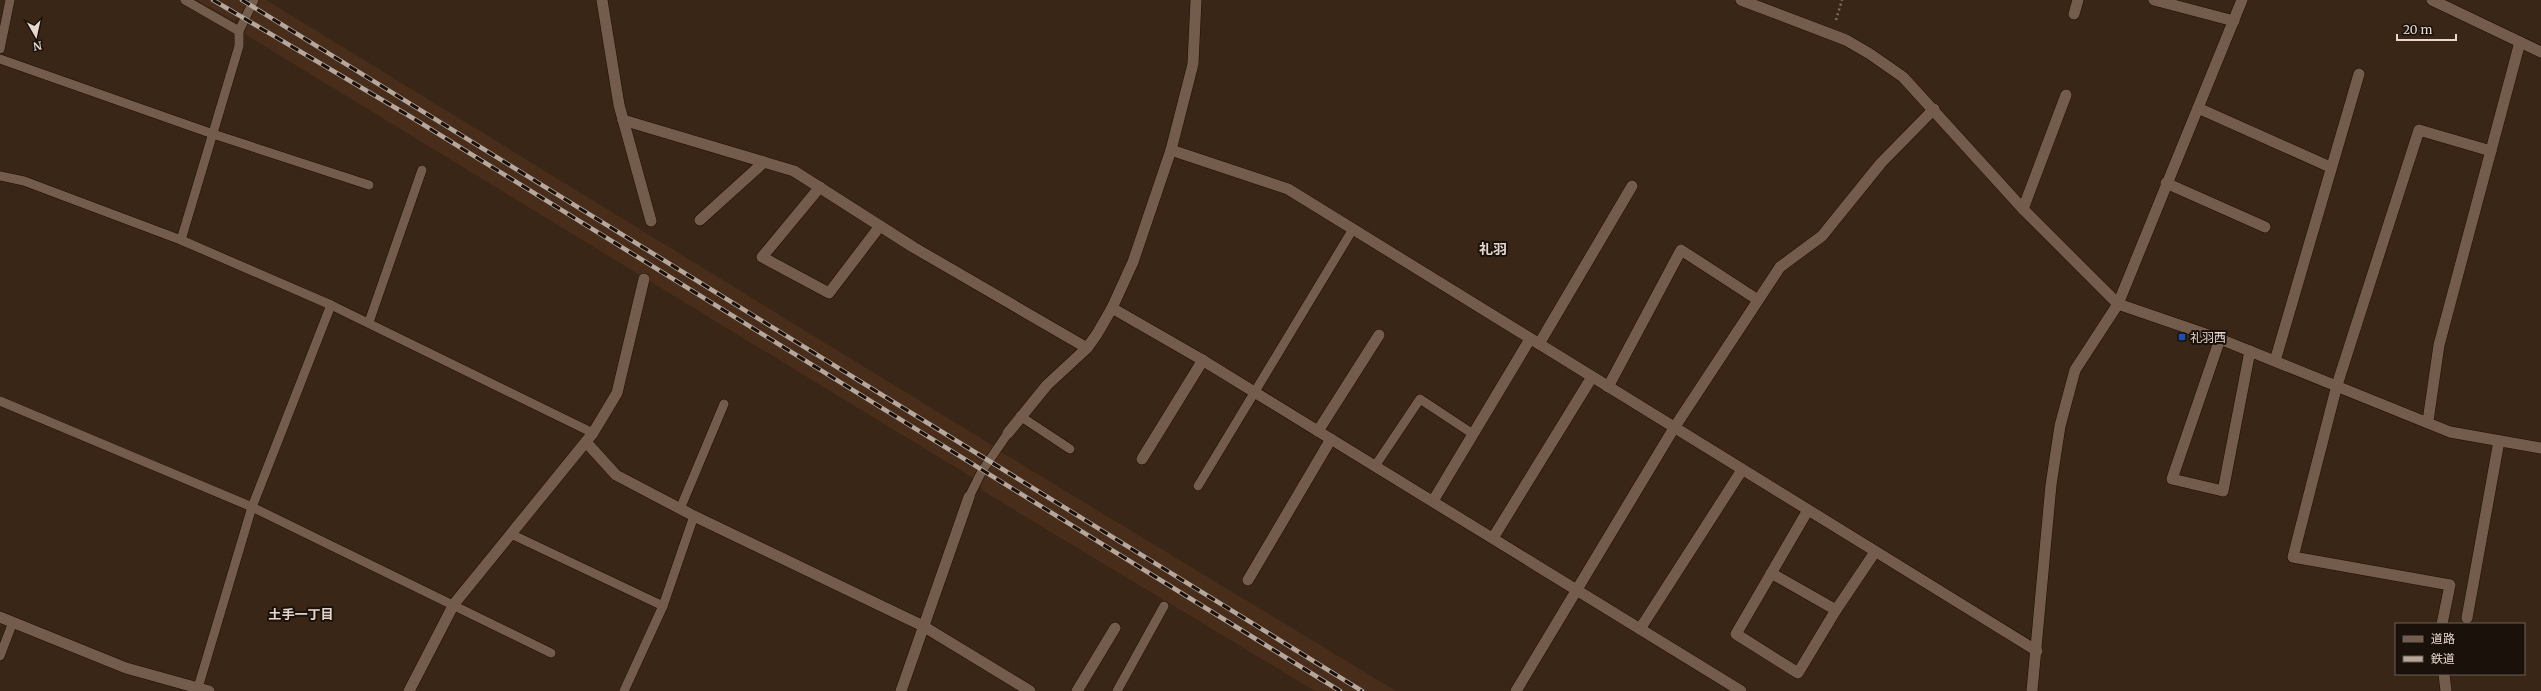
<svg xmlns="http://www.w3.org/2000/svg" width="2541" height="691" font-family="Merriweather,'Noto Sans JP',serif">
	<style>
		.built { fill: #482d1b }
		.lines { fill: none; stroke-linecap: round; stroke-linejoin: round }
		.service-casing { stroke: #200e02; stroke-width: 10 }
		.minor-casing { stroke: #200e02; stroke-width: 12 }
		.path { stroke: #816f63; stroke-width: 2.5; stroke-dasharray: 2 3; stroke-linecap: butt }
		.service { stroke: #745c4c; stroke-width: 9 }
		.minor { stroke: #745c4c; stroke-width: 11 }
		.rail-casing { stroke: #b6a79c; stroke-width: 4.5 }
		.rail { stroke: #1a110b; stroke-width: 3; stroke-dasharray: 9; stroke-linecap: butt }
		.transit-dot { fill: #1a4fb4; stroke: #1a110b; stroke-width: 1.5 }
		.labels { text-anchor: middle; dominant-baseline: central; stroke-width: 4; stroke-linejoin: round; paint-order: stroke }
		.poi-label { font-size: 12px; fill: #e5d7ce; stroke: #1a110b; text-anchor: start }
		.neighbourhood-label { font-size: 13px; font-weight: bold; fill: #e5d7ce; stroke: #1a110b }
		.quarter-label { font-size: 14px; font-weight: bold; fill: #e5d7ce; stroke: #1a110b }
	</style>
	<rect width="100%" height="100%" fill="#3a2617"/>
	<!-- built -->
	<g class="built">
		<polygon points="197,0 249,0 244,10 234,21"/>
		<polygon points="260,0 266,0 995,447 973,478 246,35 245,30"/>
		<polygon points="1001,452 1396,691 1315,691 983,491 980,486 984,475"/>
	</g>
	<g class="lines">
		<!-- service casing -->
		<g class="service-casing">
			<g id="service">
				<polyline points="185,0 239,31 254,0"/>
				<polyline points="0,49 10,0"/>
				<polyline points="0,59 213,134 369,185"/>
				<polyline points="0,176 24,181 181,240 331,305 593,433"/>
				<polyline points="181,240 239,46 239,31"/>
				<polyline points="369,322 422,170"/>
				<polyline points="0,401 252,507 551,653"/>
				<polyline points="1020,416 1070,449"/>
				<polyline points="1375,466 1420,399 1473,434"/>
				<polyline points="1198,486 1353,229"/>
				<polyline points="969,497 982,471 1008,433"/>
				<polyline points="680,509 724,404"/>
				<polyline points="511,534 663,606 694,516"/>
				<polyline points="0,656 13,622"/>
				<polyline points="197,691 252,507 331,305"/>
				<polyline points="624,691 663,606"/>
				<polyline points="1117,691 1164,606"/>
			</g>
		</g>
		<!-- minor casing -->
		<g class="minor-casing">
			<g id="minor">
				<polyline points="602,0 619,105 651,221"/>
				<polyline points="1741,0 1846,40 1870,54 1903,77 2023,209 2118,304 2220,339 2450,432 2541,448"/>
				<polyline points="2154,0 2234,21"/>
				<polyline points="2432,0 2541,52"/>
				<polyline points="2074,14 2078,0"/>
				<polyline points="2198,108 2330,167"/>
				<polyline points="623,120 794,171 913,247 1087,348"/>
				<polyline points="1171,150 1288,189 2037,651"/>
				<polyline points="2166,183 2265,227"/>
				<polyline points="820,187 762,257 829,293 880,226"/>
				<polyline points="2023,209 2066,95"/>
				<polyline points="700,220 764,162"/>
				<polyline points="1112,308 1199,358 1741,691"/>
				<polyline points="2220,339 2172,479 2223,491 2250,351"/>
				<polyline points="1539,344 1632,186"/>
				<polyline points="2275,361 2359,74"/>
				<polyline points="1608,387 1681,250 1758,300"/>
				<polyline points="2428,421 2439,345 2520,42"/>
				<polyline points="1318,431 1379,335"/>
				<polyline points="1008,433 1047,385 1087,348 1097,334 1112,308 1133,262 1171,150 1193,64 1196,0"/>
				<polyline points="586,442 616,475 694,516 923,626 1030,691"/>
				<polyline points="1142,459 1203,360"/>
				<polyline points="1433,501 1530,339"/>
				<polyline points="1493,538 1592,377"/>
				<polyline points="1771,573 1836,610 1798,673 1736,634 1808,510"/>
				<polyline points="1248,580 1331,439"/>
				<polyline points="1836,610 1875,552"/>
				<polyline points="0,617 126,668 209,691"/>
				<polyline points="2467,618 2499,441"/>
				<polyline points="2442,624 2450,585 2293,557 2337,385 2419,130 2491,151"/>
				<polyline points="1640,629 1742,470"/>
				<polyline points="2444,674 2446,691"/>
				<polyline points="409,691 454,604 593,433 617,393 644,279"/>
				<polyline points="901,691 969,497"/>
				<polyline points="1077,691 1115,628"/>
				<polyline points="1516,691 1674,428 1780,267 1822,236 1881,163 1934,109"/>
				<polyline points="2032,691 2051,485 2060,426 2075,370 2118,304 2242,0"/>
			</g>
		</g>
		<!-- path -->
		<polyline class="path" points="1836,20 1842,0"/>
		<!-- service -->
		<use href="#service" class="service"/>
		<!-- minor -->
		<use href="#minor" class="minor"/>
		<!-- rail casing -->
		<g class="rail-casing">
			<g id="rail">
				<polyline points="213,0 411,117 1340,691"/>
				<polyline points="242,0 1362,691"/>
			</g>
		</g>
		<!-- rail -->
		<use href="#rail" class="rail"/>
	</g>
	<!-- markers -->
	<rect class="transit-dot" x="2178" y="333" width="8" height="8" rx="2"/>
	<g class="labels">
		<!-- poi labels -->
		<g class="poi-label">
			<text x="2190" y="337">礼羽西</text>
		</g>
		<!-- neighbourhood labels -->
		<g class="neighbourhood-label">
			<text x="301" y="614">土手一丁目</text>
		</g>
		<!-- quarter labels -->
		<g class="quarter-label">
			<text x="1493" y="249">礼羽</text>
		</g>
	</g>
	<!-- legend -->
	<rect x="2395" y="623" width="130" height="52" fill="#1a110b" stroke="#6b6059"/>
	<rect x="2403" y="636" width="20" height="6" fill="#745c4c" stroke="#6b6059"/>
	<text x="2431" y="643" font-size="12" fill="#e5d7ce">道路</text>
	<rect x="2403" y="656" width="20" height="6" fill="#b6a79c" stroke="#6b6059"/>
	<text x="2431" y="663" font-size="12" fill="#e5d7ce">鉄道</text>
	<!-- north arrow -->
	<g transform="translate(36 36) rotate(171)" stroke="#1a110b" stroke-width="3" paint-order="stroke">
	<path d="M0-3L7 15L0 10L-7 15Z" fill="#e5d7ce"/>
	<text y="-6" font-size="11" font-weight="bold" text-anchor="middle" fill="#e5d7ce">N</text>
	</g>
	<!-- scale -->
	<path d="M2397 34v6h59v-6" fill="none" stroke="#e5d7ce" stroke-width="2"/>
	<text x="2403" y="34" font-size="12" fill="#e5d7ce" stroke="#1a110b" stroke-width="3" paint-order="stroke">20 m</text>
</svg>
